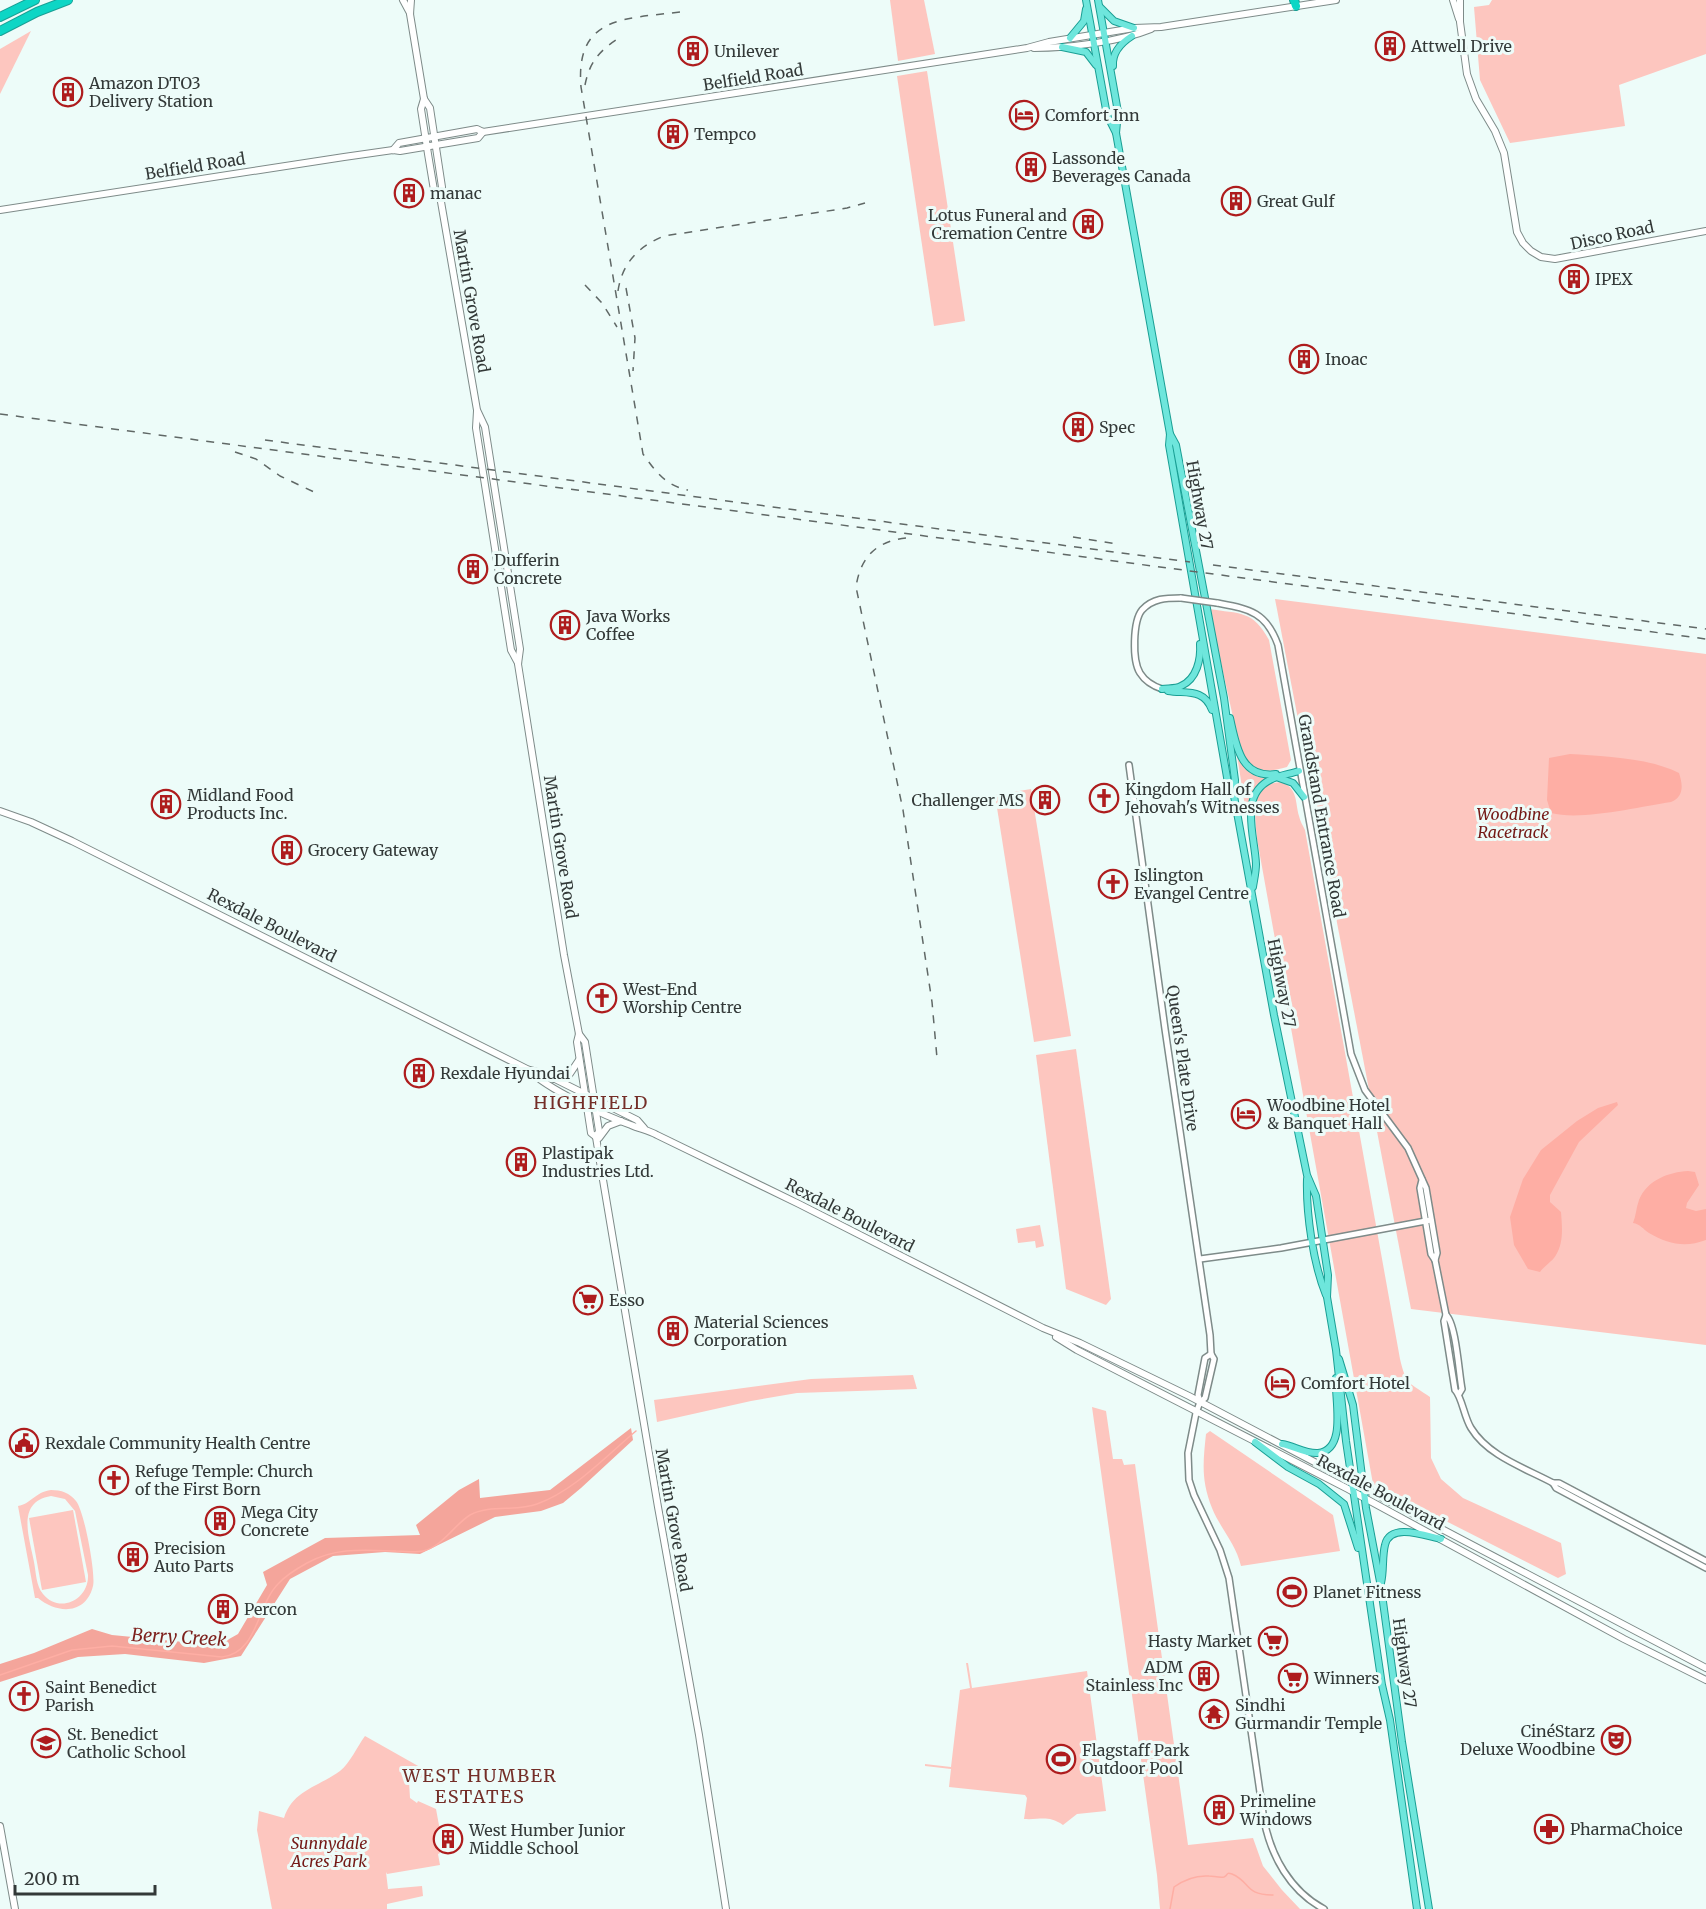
<svg xmlns="http://www.w3.org/2000/svg" width="1706" height="1909" font-family="Merriweather,serif">
	<style>
		.green { fill: #fdc6bf; fill-rule: evenodd }
		.forest { fill: #f4a59b }
		.water { fill: #feaea4 }
		.lines { fill: none; stroke-linecap: round; stroke-linejoin: round }
		.stream { stroke: #feaea4; stroke-width: 1.5 }
		.tertiary-casing { stroke: #7e8b89; stroke-width: 8 }
		.secondary-casing { stroke: #7e8b89; stroke-width: 8 }
		.primary-casing { stroke: #1a9f94; stroke-width: 8 }
		.motorway-casing { stroke: #1a9f94; stroke-width: 10 }
		.tertiary { stroke: #fff; stroke-width: 5 }
		.secondary { stroke: #fff; stroke-width: 6 }
		.primary { stroke: #6ee6dc; stroke-width: 6 }
		.motorway { stroke: #0dd6c5; stroke-width: 8 }
		.rail { stroke: #606866; stroke-width: 1.5; stroke-dasharray: 8 8; stroke-linecap: butt }
		.tertiary-bridge-casing { stroke: #7e8b89; stroke-width: 8; stroke-linecap: butt }
		.tertiary-bridge { stroke: #fff; stroke-width: 5 }
		.labels { text-anchor: middle; dominant-baseline: central; stroke-width: 6; stroke-linejoin: round; paint-order: stroke }
		.poi-label { font-size: 16px; fill: #333938; stroke: #edfcf9; text-anchor: start }
		.street-label { font-size: 16px; fill: #333938; stroke: #edfcf9 }
		.park-label { font-size: 16px; font-style: italic; fill: #741916; stroke: #edfcf9 }
		.neighbourhood-label { font-size: 18px; letter-spacing: 1.5px; fill: #742e28; stroke: #edfcf9 }
		.water-label { font-size: 18px; font-style: italic; fill: #7e221e; stroke: #edfcf9 }
	</style>
	<rect width="100%" height="100%" fill="#edfcf9"/>
	<!-- green -->
	<g class="green">
		<polygon points="890,0 924,0 935,54 898,61"/>
		<polygon points="1492,0 1706,0 1706,54 1619,85 1625,126 1510,143 1480,80 1474,7 1489,5"/>
		<polygon points="31,31 0,94 0,49"/>
		<polygon points="927,71 965,321 934,326 897,76"/>
		<polygon points="1275,599 1706,654 1706,1345 1411,1309"/>
		<path d="M1209,609C1240,614 1253,610 1269,640L1291,760L1287,767C1259,775 1249,771 1239,744Z"/>
		<path d="M1237,755C1244,767 1251,778 1266,778L1251,793L1246,813Z"/>
		<path d="M1282,782C1298,789 1295,802 1299,816C1300,821 1303,826 1305,830L1400,1359C1406,1385 1410,1383 1430,1397L1431,1458L1441,1479L1463,1498L1561,1543L1566,1574L1558,1578L1373,1484L1257,839C1255,815 1249,783 1282,782Z"/>
		<polygon points="1031,789 1071,1036 1034,1042 995,795"/>
		<polygon points="1076,1049 1111,1299 1106,1305 1066,1289 1036,1055"/>
		<polygon points="1040,1225 1044,1246 1036,1248 1035,1241 1018,1243 1016,1229"/>
		<polygon points="913,1375 917,1389 797,1393 751,1401 657,1422 654,1400 811,1379"/>
		<polygon points="1092,1407 1106,1411 1113,1459 1122,1459 1124,1465 1135,1464 1188,1845 1253,1838 1263,1866 1282,1890 1300,1909 1160,1909 1157,1875"/>
		<path d="M1210,1431L1333,1515L1340,1551L1241,1566C1236,1544 1220,1528 1212,1508C1201,1480 1203,1463 1206,1434Z"/>
		<path d="M51,1490C61,1490 70,1493 76,1501C84,1510 96,1574 93,1586C86,1615 57,1614 38,1598H35L18,1506C31,1504 35,1492 51,1490ZM51,1496L65,1499L75,1511L88,1575C89,1600 59,1614 43,1594C36,1586 36,1572 34,1562C30,1539 15,1502 51,1496Z"/>
		<polygon points="73,1510 86,1582 42,1590 29,1518"/>
		<path d="M966,1663H968L972,1688L1087,1671L1106,1811L1077,1814L1063,1825C1048,1815 1041,1820 1024,1819L1027,1798L1025,1795L949,1787L951,1769L925,1766V1764L951,1767L960,1690L970,1688Z"/>
		<path d="M365,1736L427,1771L429,1776L414,1779L409,1782L410,1798L417,1803L418,1801L436,1809L443,1847L439,1848L440,1853L438,1854L440,1865L387,1874L386,1872L388,1889L422,1886L423,1896L387,1904V1909H272L257,1830L259,1811L284,1818C293,1790 318,1787 340,1771C350,1763 357,1747 365,1736Z"/>
	</g>
	<!-- forest -->
	<polygon class="forest" points="631,1428 633,1440 581,1488 563,1503 541,1511 495,1517 420,1554 385,1552 333,1556 290,1579 241,1656 204,1663 125,1654 78,1657 0,1682 0,1664 34,1653 92,1629 112,1635 205,1644 222,1643 238,1634 267,1585 263,1572 325,1538 420,1535 416,1525 459,1490 479,1479 480,1498 550,1490"/>
	<!-- water -->
	<g class="water">
		<path d="M1570,754C1603,756 1650,758 1679,773C1683,785 1684,797 1671,802C1638,807 1581,821 1551,813L1547,800L1549,758Z"/>
		<path d="M1617,1102L1618,1105L1579,1142L1550,1195V1202L1561,1212C1562,1226 1564,1242 1556,1255C1552,1262 1545,1265 1540,1272L1528,1269L1514,1245L1510,1217L1523,1179L1541,1150L1577,1121L1598,1108Z"/>
		<path d="M1688,1171L1695,1172L1699,1185L1687,1203L1686,1208L1696,1211L1706,1209V1240C1685,1248 1668,1244 1649,1233C1643,1229 1640,1224 1633,1223C1636,1216 1636,1208 1639,1200C1647,1180 1669,1172 1688,1171Z"/>
	</g>
	<g class="lines">
		<!-- stream -->
		<g class="stream">
			<path d="M0,1675L72,1650L112,1646L222,1657C258,1653 257,1605 278,1584C285,1576 298,1568 307,1563C336,1547 364,1550 396,1551C405,1551 415,1553 423,1551C443,1546 454,1525 470,1515C490,1504 517,1512 537,1504C574,1491 606,1456 636,1431"/>
			<path d="M1170,1909L1174,1887C1185,1879 1195,1875 1209,1876C1213,1876 1220,1878 1224,1877C1229,1875 1225,1872 1232,1874C1251,1882 1244,1895 1273,1895"/>
		</g>
		<!-- tertiary casing -->
		<g class="tertiary-casing">
			<g id="tertiary">
				<path d="M1217,603C1248,609 1266,611 1278,645L1351,1054L1365,1090L1408,1148L1426,1188L1437,1253L1435,1260"/>
				<path d="M1162,689C1153,686 1145,681 1140,673C1132,660 1133,621 1142,610C1153,598 1166,598 1181,598"/>
				<path d="M1129,765L1165,1029L1210,1335L1211,1354L1214,1359L1205,1398L1200,1402L1196,1413L1188,1453L1189,1480L1194,1495L1220,1550L1229,1578L1264,1820C1271,1856 1290,1891 1324,1909"/>
				<path d="M1422,1180L1420,1188L1431,1254L1435,1260L1446,1315C1456,1323 1459,1374 1462,1389L1459,1394"/>
				<polyline points="1200,1259 1281,1248 1431,1220"/>
				<path d="M1446,1315L1444,1321L1455,1390C1462,1397 1464,1417 1471,1428C1488,1456 1525,1468 1553,1483L1556,1488L1706,1568"/>
				<polyline points="1200,1402 1198,1395 1205,1358 1211,1354"/>
				<polyline points="1553,1483 1559,1483 1706,1561"/>
			</g>
		</g>
		<!-- secondary casing -->
		<g class="secondary-casing">
			<g id="secondary">
				<polyline points="403,0 410,13"/>
				<polyline points="411,0 410,14 424,99 430,108 442,187 440,196 477,410 485,427 520,649 518,664 564,955 579,1034 577,1042 591,1133 596,1137"/>
				<polyline points="1453,0 1459,19"/>
				<polyline points="1460,0 1460,22 1467,74 1476,99 1495,131 1504,153 1517,232 1523,243 1531,251 1541,257 1555,259 1706,231"/>
				<path d="M1034,48C1068,48 1119,42 1151,29"/>
				<polyline points="424,99 421,109 428,154 434,190 440,196"/>
				<polyline points="393,150 399,143 477,129 483,132 1027,48 1049,42 1134,28 1161,27 1336,0"/>
				<polyline points="0,210 344,157 393,150 400,151 478,138 483,132"/>
				<polyline points="477,411 476,428 511,650 518,663"/>
				<polyline points="0,811 31,822 72,841 529,1070 543,1073 637,1120 644,1128"/>
				<polyline points="579,1034 585,1042 599,1131 596,1137 601,1168 658,1507 699,1735 726,1909"/>
				<path d="M529,1070C547,1089 605,1116 631,1125C640,1129 648,1130 657,1135L799,1204L1043,1328L1080,1343L1189,1396L1706,1668"/>
				<polyline points="554,1079 569,1075 579,1060"/>
				<polyline points="599,1138 608,1126 621,1121"/>
				<polyline points="1056,1337 1077,1350 1348,1489 1624,1639 1706,1680"/>
				<polyline points="0,1826 15,1909"/>
			</g>
		</g>
		<!-- primary casing -->
		<g class="primary-casing">
			<g id="primary">
				<polyline points="1086,0 1107,115 1116,133"/>
				<polyline points="1098,0 1118,112 1116,133 1170,434 1169,445 1228,783 1234,795"/>
				<polyline points="1100,7 1114,21 1134,28"/>
				<polyline points="1070,38 1084,21 1086,9"/>
				<polyline points="1062,47 1086,52 1096,65"/>
				<path d="M1113,66C1112,52 1121,43 1132,36"/>
				<polyline points="1170,434 1176,445 1224,698 1235,780 1234,796 1274,1015 1307,1175 1316,1196 1328,1275 1327,1297 1336,1350 1346,1441 1382,1685 1390,1720 1417,1909"/>
				<path d="M1162,689C1168,688 1176,689 1181,686C1197,679 1201,659 1200,644"/>
				<path d="M1168,691C1186,694 1204,688 1212,710"/>
				<path d="M1230,718C1236,744 1240,779 1276,774"/>
				<polyline points="1279,778 1293,783 1304,797"/>
				<path d="M1253,887C1254,880 1256,872 1256,864C1255,836 1238,794 1272,779C1280,775 1290,774 1299,771"/>
				<path d="M1307,1179C1306,1213 1313,1263 1326,1295"/>
				<polyline points="1339,1359 1353,1405 1366,1508 1381,1587 1402,1742 1429,1909"/>
				<polyline points="1255,1442 1288,1467 1319,1484 1344,1504 1358,1548"/>
				<path d="M1282,1444C1294,1446 1306,1454 1318,1453C1348,1450 1334,1397 1336,1378"/>
				<path d="M1381,1583C1384,1571 1382,1557 1385,1545C1390,1522 1426,1536 1441,1539"/>
			</g>
		</g>
		<!-- motorway casing -->
		<g class="motorway-casing">
			<g id="motorway">
				<polyline points="1294,0 1296,6"/>
				<polyline points="0,17 35,0"/>
				<polyline points="0,31 37,12 68,0"/>
			</g>
		</g>
		<!-- tertiary -->
		<use href="#tertiary" class="tertiary"/>
		<!-- secondary -->
		<use href="#secondary" class="secondary"/>
		<!-- primary -->
		<use href="#primary" class="primary"/>
		<!-- motorway -->
		<use href="#motorway" class="motorway"/>
		<!-- rail -->
		<g class="rail">
			<path d="M680,12C626,19 575,15 581,87L643,454C655,471 666,486 688,490"/>
			<path d="M585,85C589,64 598,52 616,40"/>
			<polyline points="585,285 602,303 617,327"/>
			<polyline points="626,288 635,338 633,371"/>
			<path d="M618,291C622,263 639,246 664,236L847,208L865,203"/>
			<polyline points="0,414 1706,639"/>
			<polyline points="265,440 1190,562"/>
			<polyline points="235,452 256,459 280,476 314,492"/>
			<polyline points="1073,537 1117,544"/>
			<path d="M906,538C875,541 860,559 856,587L903,810L932,1002L937,1058"/>
			<polyline points="1213,565 1706,629"/>
		</g>
		<!-- tertiary-bridge casing -->
		<g class="tertiary-bridge-casing">
			<polyline id="tertiary-bridge" points="1181,598 1217,603"/>
		</g>
		<!-- tertiary-bridge -->
		<use href="#tertiary-bridge" class="tertiary-bridge"/>
	</g>
	<!-- icons -->
	<defs>
		<g id="building-ring" transform="scale(1.5)"><circle r="9.5" fill="#edfcf9" stroke="#ae1c1d" stroke-width="1.5"/><path d="M-4-6H4V6H1V3H-1V6H-4ZM-2.5-4.3h1.7v1.8h-1.7ZM.8-4.3h1.7v1.8H.8ZM-2.5-1h1.7V.8h-1.7ZM.8-1h1.7V.8H.8Z" fill="#ae1c1d"/></g>
		<g id="hotel-ring" transform="scale(1.5)"><circle r="9.5" fill="#edfcf9" stroke="#ae1c1d" stroke-width="1.5"/><path d="M-6-4.5h1.5V1H6V5H4.5V3h-9V5H-6ZM-4 0a1.8 1.8 0 1 1 3.6 0ZM.5 0V-2.5h3Q6-2.5 6 0Z" fill="#ae1c1d"/></g>
		<g id="church-ring" transform="scale(1.5)"><circle r="9.5" fill="#edfcf9" stroke="#ae1c1d" stroke-width="1.5"/><path d="M-1.2-6h2.4v3.5h3.3v2.4h-3.3V6h-2.4V-.1h-3.3v-2.4h3.3Z" fill="#ae1c1d"/></g>
		<g id="supermarket-ring" transform="scale(1.5)"><circle r="9.5" fill="#edfcf9" stroke="#ae1c1d" stroke-width="1.5"/><path d="M-6-5.5h2.5l.6 2H6L4.5 2H-2.5L-4.4-4H-6ZM-1.5 3.2a1.3 1.3 0 1 0 .1 0ZM3 3.2a1.3 1.3 0 1 0 .1 0Z" fill="#ae1c1d"/></g>
		<g id="civic-ring" transform="scale(1.5)"><circle r="9.5" fill="#edfcf9" stroke="#ae1c1d" stroke-width="1.5"/><path d="M-.6-6.5H3V-4.5H.6V-3L4-1V1h2V6H-6V1h2V-1L-.6-3ZM-1.2 2.5V6h2.4V2.5Z" fill="#ae1c1d"/></g>
		<g id="stadium-ring" transform="scale(1.5)"><circle r="9.5" fill="#edfcf9" stroke="#ae1c1d" stroke-width="1.5"/><path d="M0-5a6.5 5 0 1 0 0 10a6.5 5 0 1 0 0-10ZM-3.5-1.8h7v3.6h-7Z" fill="#ae1c1d"/></g>
		<g id="temple-ring" transform="scale(1.5)"><circle r="9.5" fill="#edfcf9" stroke="#ae1c1d" stroke-width="1.5"/><path d="M0-6L5-2H3V0L6.5 2.5H4V6H1.5V3h-3V6H-4V2.5H-6.5L-3 0V-2H-5Z" fill="#ae1c1d"/></g>
		<g id="theatre-ring" transform="scale(1.5)"><circle r="9.5" fill="#edfcf9" stroke="#ae1c1d" stroke-width="1.5"/><path d="M-5-5.5Q0-4 5-5.5V0Q5 5 0 6Q-5 5-5 0ZM-3.3-2.5H-1v1.5H-3.3ZM1-2.5H3.3v1.5H1ZM-2.8 1Q0 5.5 2.8 1Z" fill="#ae1c1d"/></g>
		<g id="school-ring" transform="scale(1.5)"><circle r="9.5" fill="#edfcf9" stroke="#ae1c1d" stroke-width="1.5"/><path d="M0-5L7-2L0 1L-7-2ZM-4 1L0 2.5L4 1V4Q0 6-4 4Z" fill="#ae1c1d"/></g>
		<g id="pharmacy-ring" transform="scale(1.5)"><circle r="9.5" fill="#edfcf9" stroke="#ae1c1d" stroke-width="1.5"/><path d="M-2-6h4v4h4v4h-4v4h-4v-4h-4v-4h4Z" fill="#ae1c1d"/></g>
	</defs>
	<g fill-rule="evenodd">
		<use href="#building-ring" x="1390" y="46"/>
		<use href="#building-ring" x="693" y="51"/>
		<use href="#building-ring" x="68" y="92"/>
		<use href="#hotel-ring" x="1024" y="115"/>
		<use href="#building-ring" x="673" y="134"/>
		<use href="#building-ring" x="1031" y="167"/>
		<use href="#building-ring" x="409" y="193"/>
		<use href="#building-ring" x="1236" y="201"/>
		<use href="#building-ring" x="1088" y="224"/>
		<use href="#building-ring" x="1574" y="279"/>
		<use href="#building-ring" x="1304" y="359"/>
		<use href="#building-ring" x="1078" y="427"/>
		<use href="#building-ring" x="473" y="569"/>
		<use href="#building-ring" x="565" y="625"/>
		<use href="#church-ring" x="1104" y="798"/>
		<use href="#building-ring" x="1045" y="800"/>
		<use href="#building-ring" x="166" y="804"/>
		<use href="#building-ring" x="287" y="850"/>
		<use href="#church-ring" x="1113" y="884"/>
		<use href="#church-ring" x="602" y="998"/>
		<use href="#building-ring" x="419" y="1073"/>
		<use href="#hotel-ring" x="1246" y="1114"/>
		<use href="#building-ring" x="521" y="1162"/>
		<use href="#supermarket-ring" x="588" y="1300"/>
		<use href="#building-ring" x="673" y="1331"/>
		<use href="#hotel-ring" x="1280" y="1383"/>
		<use href="#civic-ring" x="24" y="1443"/>
		<use href="#church-ring" x="114" y="1480"/>
		<use href="#building-ring" x="220" y="1521"/>
		<use href="#building-ring" x="133" y="1557"/>
		<use href="#stadium-ring" x="1292" y="1592"/>
		<use href="#building-ring" x="223" y="1609"/>
		<use href="#supermarket-ring" x="1273" y="1641"/>
		<use href="#building-ring" x="1204" y="1676"/>
		<use href="#supermarket-ring" x="1293" y="1678"/>
		<use href="#church-ring" x="24" y="1696"/>
		<use href="#temple-ring" x="1214" y="1714"/>
		<use href="#theatre-ring" x="1616" y="1740"/>
		<use href="#school-ring" x="46" y="1743"/>
		<use href="#stadium-ring" x="1061" y="1759"/>
		<use href="#building-ring" x="1219" y="1810"/>
		<use href="#pharmacy-ring" x="1549" y="1829"/>
		<use href="#building-ring" x="448" y="1839"/>
	</g>
	<g class="labels">
		<!-- poi labels -->
		<g class="poi-label">
			<text x="1411" y="46">Attwell Drive</text>
			<text x="714" y="51">Unilever</text>
			<text x="89" y="83">Amazon DTO3<tspan x="89" dy="18">Delivery Station</tspan></text>
			<text x="1045" y="115">Comfort Inn</text>
			<text x="694" y="134">Tempco</text>
			<text x="1052" y="158">Lassonde<tspan x="1052" dy="18">Beverages Canada</tspan></text>
			<text x="430" y="193">manac</text>
			<text x="1257" y="201">Great Gulf</text>
			<text x="1067" y="215" text-anchor="end">Lotus Funeral and<tspan x="1067" dy="18">Cremation Centre</tspan></text>
			<text x="1595" y="279">IPEX</text>
			<text x="1325" y="359">Inoac</text>
			<text x="1099" y="427">Spec</text>
			<text x="494" y="560">Dufferin<tspan x="494" dy="18">Concrete</tspan></text>
			<text x="586" y="616">Java Works<tspan x="586" dy="18">Coffee</tspan></text>
			<text x="1125" y="789">Kingdom Hall of<tspan x="1125" dy="18">Jehovah's Witnesses</tspan></text>
			<text x="187" y="795">Midland Food<tspan x="187" dy="18">Products Inc.</tspan></text>
			<text x="1024" y="800" text-anchor="end">Challenger MS</text>
			<text x="308" y="850">Grocery Gateway</text>
			<text x="1134" y="875">Islington<tspan x="1134" dy="18">Evangel Centre</tspan></text>
			<text x="623" y="989">West-End<tspan x="623" dy="18">Worship Centre</tspan></text>
			<text x="440" y="1073">Rexdale Hyundai</text>
			<text x="1267" y="1105">Woodbine Hotel<tspan x="1267" dy="18">&amp; Banquet Hall</tspan></text>
			<text x="542" y="1153">Plastipak<tspan x="542" dy="18">Industries Ltd.</tspan></text>
			<text x="609" y="1300">Esso</text>
			<text x="694" y="1322">Material Sciences<tspan x="694" dy="18">Corporation</tspan></text>
			<text x="1301" y="1383">Comfort Hotel</text>
			<text x="45" y="1443">Rexdale Community Health Centre</text>
			<text x="135" y="1471">Refuge Temple: Church<tspan x="135" dy="18">of the First Born</tspan></text>
			<text x="241" y="1512">Mega City<tspan x="241" dy="18">Concrete</tspan></text>
			<text x="154" y="1548">Precision<tspan x="154" dy="18">Auto Parts</tspan></text>
			<text x="1313" y="1592">Planet Fitness</text>
			<text x="244" y="1609">Percon</text>
			<text x="1252" y="1641" text-anchor="end">Hasty Market</text>
			<text x="1183" y="1667" text-anchor="end">ADM<tspan x="1183" dy="18">Stainless Inc</tspan></text>
			<text x="1314" y="1678">Winners</text>
			<text x="45" y="1687">Saint Benedict<tspan x="45" dy="18">Parish</tspan></text>
			<text x="1235" y="1705">Sindhi<tspan x="1235" dy="18">Gurmandir Temple</tspan></text>
			<text x="1595" y="1731" text-anchor="end">CinéStarz<tspan x="1595" dy="18">Deluxe Woodbine</tspan></text>
			<text x="67" y="1734">St. Benedict<tspan x="67" dy="18">Catholic School</tspan></text>
			<text x="1082" y="1750">Flagstaff Park<tspan x="1082" dy="18">Outdoor Pool</tspan></text>
			<text x="1240" y="1801">Primeline<tspan x="1240" dy="18">Windows</tspan></text>
			<text x="1570" y="1829">PharmaChoice</text>
			<text x="469" y="1830">West Humber Junior<tspan x="469" dy="18">Middle School</tspan></text>
		</g>
		<!-- street labels -->
		<g class="street-label">
			<text transform="translate(753 77) rotate(-9)">Belfield Road</text>
			<text transform="translate(195 166) rotate(-9)">Belfield Road</text>
			<text transform="translate(1612 235) rotate(-12)">Disco Road</text>
			<text transform="translate(472 301) rotate(80)">Martin Grove Road</text>
			<text transform="translate(1200 505) rotate(80)">Highway 27</text>
			<text transform="translate(1322 816) rotate(80)">Grandstand Entrance Road</text>
			<text transform="translate(561 847) rotate(81)">Martin Grove Road</text>
			<text transform="translate(272 925) rotate(27)">Rexdale Boulevard</text>
			<text transform="translate(1282 983) rotate(79)">Highway 27</text>
			<text transform="translate(1183 1058) rotate(82)">Queen's Plate Drive</text>
			<text transform="translate(850 1215) rotate(27)">Rexdale Boulevard</text>
			<text transform="translate(1381 1492) rotate(28)">Rexdale Boulevard</text>
			<text transform="translate(674 1520) rotate(80)">Martin Grove Road</text>
			<text transform="translate(1405 1663) rotate(82)">Highway 27</text>
		</g>
		<!-- park labels -->
		<g class="park-label">
			<text x="1513" y="814">Woodbine<tspan x="1513" dy="18">Racetrack</tspan></text>
			<text x="329" y="1843">Sunnydale<tspan x="329" dy="18">Acres Park</tspan></text>
		</g>
		<!-- neighbourhood labels -->
		<g class="neighbourhood-label">
			<text x="591" y="1102">HIGHFIELD</text>
			<text x="480" y="1775">WEST HUMBER<tspan x="480" dy="21">ESTATES</tspan></text>
		</g>
		<!-- water labels -->
		<g class="water-label">
			<text transform="translate(179 1637) rotate(3)">Berry Creek</text>
		</g>
	</g>
	<!-- scale -->
	<path d="M15 1885v9h140v-9" fill="none" stroke="#333938" stroke-width="3"/>
	<text x="24" y="1885" font-size="18" fill="#333938" stroke="#edfcf9" stroke-width="4.5" paint-order="stroke">200 m</text>
</svg>
